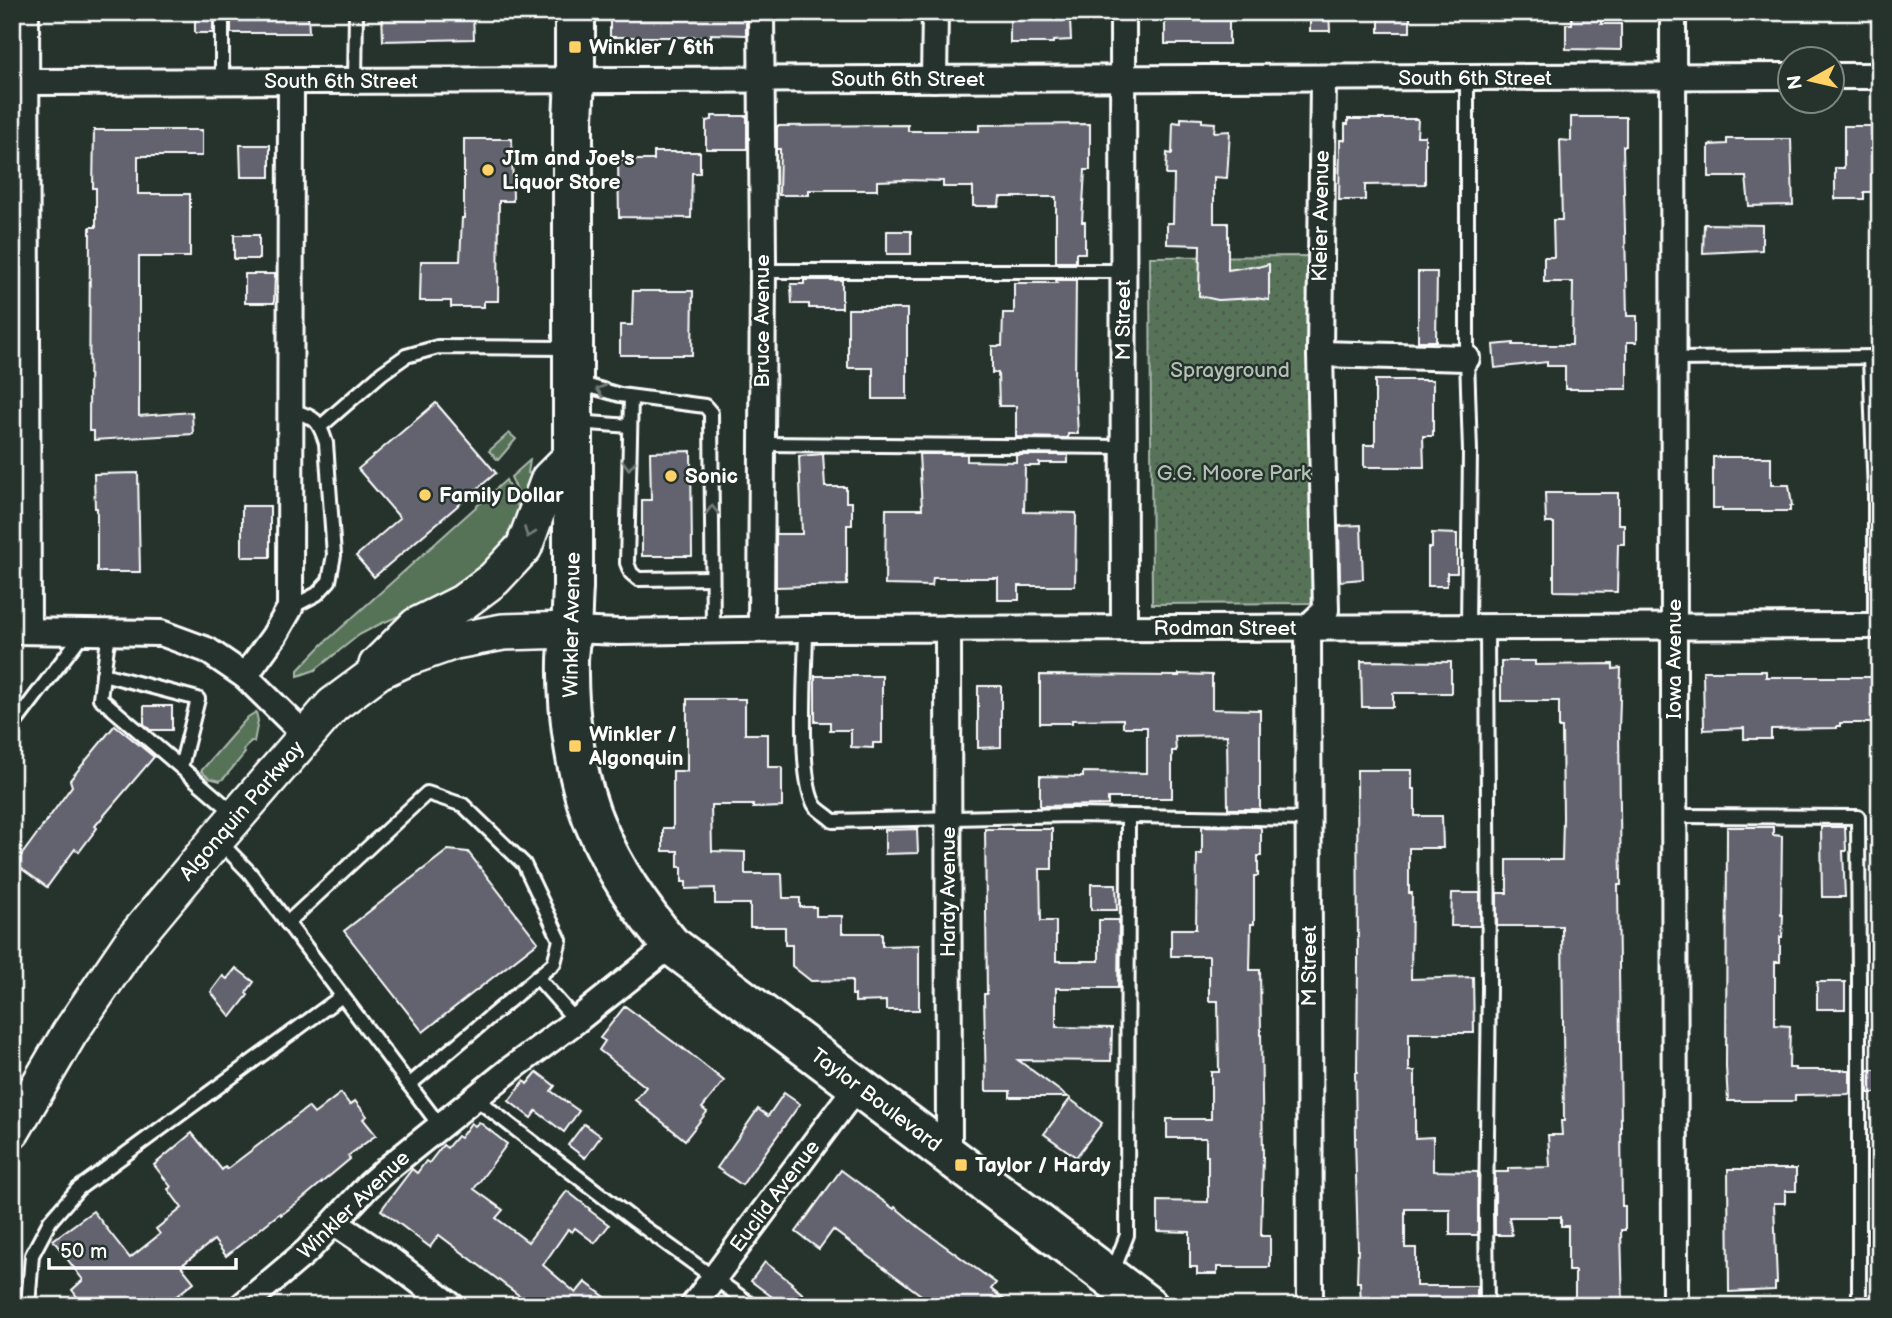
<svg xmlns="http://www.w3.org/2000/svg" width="1892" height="1318" font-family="'Balsamiq Sans',sans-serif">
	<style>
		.grass { fill: #577359; stroke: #abb9ac; stroke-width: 2 }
		.park { fill: url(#park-dots); stroke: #abb9ac; stroke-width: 2 }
		.building { fill: #636370; stroke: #fff; stroke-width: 2 }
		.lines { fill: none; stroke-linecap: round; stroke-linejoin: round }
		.service-casing { stroke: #fff; stroke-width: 18 }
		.minor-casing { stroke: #fff; stroke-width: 30 }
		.secondary-casing { stroke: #fff; stroke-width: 40 }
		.primary-casing { stroke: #fff; stroke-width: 44 }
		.service { stroke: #26332d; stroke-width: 12 }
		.minor { stroke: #26332d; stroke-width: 24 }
		.secondary { stroke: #26332d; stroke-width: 35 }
		.primary { stroke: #26332d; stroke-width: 38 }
		.oneway { stroke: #727a76 }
		.poi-dot { fill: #ffd166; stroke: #26332d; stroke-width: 2.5 }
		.labels { text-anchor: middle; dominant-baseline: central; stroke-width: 5; stroke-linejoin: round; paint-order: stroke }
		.poi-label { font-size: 21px; font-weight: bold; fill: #fff; stroke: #26332d; text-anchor: start }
		.street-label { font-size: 21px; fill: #fff; stroke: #26332d }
		.park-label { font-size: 21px; fill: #b3c0b4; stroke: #26332d }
	</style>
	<defs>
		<pattern id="park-dots" width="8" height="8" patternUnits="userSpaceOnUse" patternTransform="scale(1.75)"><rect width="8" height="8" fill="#577359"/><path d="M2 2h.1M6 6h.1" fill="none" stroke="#505a51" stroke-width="1.8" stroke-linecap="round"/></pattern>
	</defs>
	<rect width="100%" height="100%" fill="#26332d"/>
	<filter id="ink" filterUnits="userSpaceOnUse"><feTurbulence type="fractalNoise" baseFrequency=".0143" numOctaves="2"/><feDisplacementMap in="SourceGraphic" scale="14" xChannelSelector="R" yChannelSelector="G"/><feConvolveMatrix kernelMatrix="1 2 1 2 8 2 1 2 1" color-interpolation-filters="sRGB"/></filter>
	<g filter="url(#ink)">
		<!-- grass -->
		<g class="grass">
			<polygon points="509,433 516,439 498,460 489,451"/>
			<polygon points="530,460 528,473 532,474 525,509 511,477"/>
			<polygon points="506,480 519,509 513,525 503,543 509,546 450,595 380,624 359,635 315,670 298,676 298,670 323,644"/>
			<polygon points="256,712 258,721 254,742 251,741 243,750 245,753 225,777 220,781 209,778 201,771 248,717"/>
		</g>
		<!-- park -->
		<polygon class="park" points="1311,256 1318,603 1152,604 1150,257"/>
		<!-- building -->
		<g class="building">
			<rect x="195" y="12" width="18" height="21"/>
			<polygon points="231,12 308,12 309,33 231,33"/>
			<polygon points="382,12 473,12 474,39 383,41"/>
			<polygon points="610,12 746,12 746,35 711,34 711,37 610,37"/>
			<rect x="1165" y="12" width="64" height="32"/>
			<polygon points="1310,12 1329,12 1330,31 1310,31"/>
			<rect x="1379" y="12" width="31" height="20"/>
			<polygon points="1572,12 1601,12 1601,24 1621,24 1621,50 1566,49 1566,24 1572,24"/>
			<polygon points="1010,16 1045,16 1046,20 1070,20 1071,40 1053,41 1053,43 1010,43"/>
			<polygon points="712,116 747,116 747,149 706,149 706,121 712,120"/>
			<polygon points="1571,117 1626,117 1626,146 1623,146 1627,316 1637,316 1637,342 1627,342 1627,389 1565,389 1565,366 1547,366 1547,362 1495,368 1493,345 1513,343 1513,345 1572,345 1573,282 1544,282 1544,257 1554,257 1553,220 1562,220 1560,140 1571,141"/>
			<polygon points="1181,118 1202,119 1202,122 1215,123 1214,132 1230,131 1227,178 1214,177 1214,223 1228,223 1228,270 1252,266 1258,267 1269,264 1269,300 1255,298 1218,300 1199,296 1200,245 1167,244 1167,223 1173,223 1174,175 1166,175 1167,153 1172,154 1173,122 1181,123"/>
			<polygon points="1348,119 1418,119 1417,136 1425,136 1425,184 1365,185 1365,200 1339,200 1340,140 1345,140 1345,124 1348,124"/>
			<polygon points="1090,124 1090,170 1085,170 1082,222 1085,222 1085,253 1076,253 1076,262 1056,262 1056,197 1000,197 999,206 973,206 973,187 943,187 943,181 906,180 877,181 877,190 809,190 809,195 779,195 780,149 777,149 777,126 908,125 908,131 979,131 979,125"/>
			<polygon points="1844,126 1880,126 1880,192 1864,192 1864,199 1835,199 1835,168 1844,168"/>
			<polygon points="94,130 202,130 202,156 138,156 138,194 190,194 190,257 139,257 139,416 192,412 193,434 94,440 94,431 89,431 90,227 96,227 96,188 93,188"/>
			<polygon points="464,139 512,139 513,201 499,201 498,301 484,301 484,307 451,307 451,301 420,301 421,261 460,261 462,218 464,218"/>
			<polygon points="1727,139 1791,139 1793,205 1749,206 1746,177 1709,177 1709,145 1727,144"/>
			<polygon points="240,145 270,145 270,177 241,177"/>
			<polygon points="654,152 700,152 700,173 692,173 691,218 619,217 618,160 654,160"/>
			<polygon points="1704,224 1762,225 1762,250 1703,253"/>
			<rect x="887" y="231" width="24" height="23"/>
			<rect x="234" y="235" width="25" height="24"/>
			<polygon points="1418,272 1437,272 1436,341 1418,341"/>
			<polygon points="245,274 275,274 274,303 245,303"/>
			<polygon points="804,280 842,280 842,308 809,308 809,304 792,304 791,284 804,284"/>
			<polygon points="1056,280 1076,280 1075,381 1078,434 1068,434 1068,438 1016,437 1016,406 999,406 998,373 992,373 992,346 1002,346 1003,313 1014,313 1014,283 1057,283"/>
			<polygon points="633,291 693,291 692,355 620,355 620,325 632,325"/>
			<polygon points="848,309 907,309 907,399 873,399 873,368 848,368"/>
			<polygon points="1375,380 1433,380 1433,436 1423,436 1424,467 1364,467 1364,445 1375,445"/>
			<polygon points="436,403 496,473 374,577 356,556 400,518 358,469"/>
			<polygon points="691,451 692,556 642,556 642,500 651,500 650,452"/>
			<polygon points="823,454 825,487 846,487 846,502 852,502 852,525 847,525 847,585 776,587 776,534 802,534 799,456"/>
			<polygon points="919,454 967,454 967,461 1016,462 1016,455 1068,455 1068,463 1039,463 1039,466 1025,466 1024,512 1076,513 1075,586 1019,586 1019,600 998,600 998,578 933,578 932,586 885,585 886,509 922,509"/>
			<polygon points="1713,457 1771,457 1771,485 1789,485 1792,506 1790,506 1790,511 1722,511 1722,508 1713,508"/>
			<polygon points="138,473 140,572 97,572 97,508 95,508 94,474"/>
			<polygon points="1545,493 1618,493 1618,524 1624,524 1624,544 1618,544 1617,592 1554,591 1554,523 1546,523"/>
			<rect x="242" y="506" width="28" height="51"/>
			<polygon points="1361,525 1363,579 1340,581 1339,526"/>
			<polygon points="1432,533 1457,534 1457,573 1447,573 1447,586 1428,586 1428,548 1432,548"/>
			<polygon points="1361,661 1451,662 1451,693 1393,693 1393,707 1362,707"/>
			<polygon points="1501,661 1535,661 1535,665 1613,664 1613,669 1621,668 1619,731 1621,885 1618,885 1622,1206 1625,1206 1625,1230 1621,1230 1623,1306 1575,1306 1575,1271 1568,1271 1568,1226 1561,1226 1561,1217 1509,1217 1512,1235 1495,1235 1495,1172 1508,1172 1508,1168 1550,1167 1548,1135 1562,1135 1561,1121 1564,1121 1562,926 1497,926 1497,893 1507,893 1507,860 1562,860 1563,817 1562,728 1559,728 1559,701 1501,701"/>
			<polygon points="1703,671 1766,671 1766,677 1880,677 1880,723 1840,723 1840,726 1837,726 1837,728 1771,729 1771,739 1744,739 1744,728 1704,730"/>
			<polygon points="1179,674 1212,675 1212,709 1260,710 1260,809 1228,809 1227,735 1175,736 1176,751 1172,751 1172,798 1108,798 1108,805 1040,806 1040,776 1083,777 1083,772 1147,773 1147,727 1123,727 1123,719 1072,720 1072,723 1040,723 1040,675 1179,676"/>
			<polygon points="815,676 882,676 882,743 873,743 873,748 851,747 851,730 830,730 830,722 815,722"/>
			<polygon points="978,686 1001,686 1001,747 978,748"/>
			<polygon points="687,699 745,699 745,734 768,734 768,767 782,767 782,807 753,808 753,805 711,805 712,851 745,852 745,874 782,874 783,898 800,898 800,907 816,907 816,916 842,916 842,933 882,933 882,946 919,945 919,1010 886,1010 886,1001 855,1002 855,995 852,995 852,980 811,981 792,966 792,945 785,945 785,927 750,927 750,904 715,904 715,888 686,889 686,882 682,882 682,867 678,867 678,851 663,851 663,828 673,828 673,771 687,771"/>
			<polygon points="144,706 172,706 172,730 150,730 144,724"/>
			<polygon points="115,725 154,757 95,826 97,828 79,852 75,849 47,887 15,864 72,786 70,780"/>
			<polygon points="1357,770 1412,770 1412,789 1415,789 1415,816 1442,816 1443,848 1409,848 1409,893 1412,893 1411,979 1473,977 1474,1033 1409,1033 1409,1071 1415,1071 1415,1138 1433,1137 1433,1171 1478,1172 1478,1235 1450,1235 1450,1209 1405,1209 1405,1248 1416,1248 1416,1286 1477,1286 1477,1306 1361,1306 1360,1282 1357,1282 1358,1249 1355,1138 1356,1138 1355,1072 1357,1072 1358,962"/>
			<polygon points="1202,826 1260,827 1261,829 1261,856 1258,856 1258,876 1254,876 1254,924 1251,924 1250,970 1260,970 1263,1156 1261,1236 1270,1236 1270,1267 1217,1267 1217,1274 1197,1274 1197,1267 1190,1267 1190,1232 1158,1231 1158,1201 1208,1202 1208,1156 1206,1156 1206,1138 1167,1138 1167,1119 1211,1119 1211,1072 1219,1072 1218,1001 1209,1001 1209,956 1171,956 1171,929 1196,929 1197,854 1202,854"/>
			<polygon points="1727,827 1773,827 1773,835 1782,836 1781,915 1783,915 1782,937 1780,937 1780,962 1775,962 1775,1025 1790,1026 1789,1068 1795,1068 1795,1070 1850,1070 1850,1093 1848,1094 1795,1095 1795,1101 1728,1101 1726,1067"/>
			<polygon points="1821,827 1845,827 1846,851 1843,851 1845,897 1822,897"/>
			<polygon points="917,829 918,853 885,854 885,830"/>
			<polygon points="985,829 1052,829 1052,869 1040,869 1041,921 1056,921 1056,961 1099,961 1099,920 1119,920 1118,988 1056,988 1056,1027 1112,1028 1111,1061 1018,1060 1068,1097 1010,1097 1010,1091 986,1091 984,994 987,994"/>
			<polygon points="448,850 468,852 538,942 423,1032 344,931"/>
			<polygon points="1091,884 1116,884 1117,910 1091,910"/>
			<polygon points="1452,893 1480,893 1480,926 1451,926"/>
			<polygon points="236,968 254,982 246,993 248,995 231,1017 211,992 223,976 227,979"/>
			<rect x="1817" y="982" width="28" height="27"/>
			<polygon points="625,1006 683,1049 683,1048 724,1081 702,1108 707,1112 685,1140 635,1100 646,1087 599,1050 605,1041 600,1038"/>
			<rect x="1868" y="1070" width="12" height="23"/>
			<polygon points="537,1072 555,1086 551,1091 579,1111 564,1132 536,1111 531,1118 509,1101 524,1081 527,1084"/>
			<polygon points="341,1093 350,1105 355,1101 367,1116 363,1119 376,1135 348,1156 350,1159 302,1199 281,1215 280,1213 226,1256 214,1240 181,1266 194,1282 164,1306 84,1306 72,1290 83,1280 53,1240 93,1211 130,1258 160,1234 156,1229 182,1208 168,1189 171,1187 154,1165 192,1133 222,1170 225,1167 227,1169 308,1107 314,1114"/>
			<polygon points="784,1093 800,1104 742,1185 717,1168 758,1109 768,1116"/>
			<polygon points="1070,1099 1102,1123 1076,1157 1044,1134"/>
			<polygon points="479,1122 507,1144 474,1189 503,1210 496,1218 528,1242 567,1191 590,1209 589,1210 609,1225 595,1243 575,1228 572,1232 568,1229 543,1265 576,1293 585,1282 617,1306 533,1306 439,1235 430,1247 381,1210 412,1169 417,1173 426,1161 429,1163 443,1145 447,1148 457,1136 460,1138 471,1123 475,1126"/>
			<polygon points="584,1124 601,1136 585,1158 568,1145"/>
			<polygon points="1728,1169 1796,1169 1796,1191 1785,1191 1785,1203 1774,1203 1777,1283 1775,1283 1775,1290 1729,1292"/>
			<polygon points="841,1170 894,1209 895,1207 920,1228 996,1283 991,1289 1012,1306 936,1306 833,1230 819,1249 796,1232"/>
			<polygon points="765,1262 792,1283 791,1284 817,1306 784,1306 751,1281"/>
		</g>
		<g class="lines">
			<!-- service casing -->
			<g class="service-casing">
				<g id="service">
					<polyline points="1467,78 1467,358 1470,451 1468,627"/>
					<polyline points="222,81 222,12"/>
					<polyline points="355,81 356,12"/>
					<polyline points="763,271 1123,271"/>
					<polyline points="1870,357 1875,494 1875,626"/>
					<polyline points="1673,359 1880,357"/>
					<polyline points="578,383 620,395 705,406 711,413 713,631"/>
					<polyline points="631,397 627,563 631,573 638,579 712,578"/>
					<polyline points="576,422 630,426"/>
					<polyline points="321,426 382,373 406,356 438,347 568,348"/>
					<polyline points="762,444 1124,447"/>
					<path d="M290,608L317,594L329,581L334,555L326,443C318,418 315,418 291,410"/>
					<path d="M806,629C806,664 797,783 816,807C821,812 828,816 833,821L1072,815L1308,819"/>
					<polyline points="109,632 100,698 235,814"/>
					<polyline points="103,674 198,699 181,767"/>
					<polyline points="12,727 84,632"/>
					<polyline points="1674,816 1858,817 1859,982 1859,1306"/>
					<polyline points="217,839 250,873 440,1126"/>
					<polyline points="287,923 427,793 463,805 524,864 560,940 554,963 409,1085"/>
					<polyline points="537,977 576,1021"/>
					<polyline points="475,1098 635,1221 753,1306"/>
					<polyline points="1112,1274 1127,1235 1128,817"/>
					<polyline points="28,1306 32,1255 50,1221 78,1189 342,996"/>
					<polyline points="1487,1306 1486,1210 1489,986 1487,627"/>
				</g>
			</g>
			<!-- minor casing -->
			<g class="minor-casing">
				<g id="minor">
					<polyline points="26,12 28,631"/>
					<polyline points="761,12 763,262 761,629"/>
					<polyline points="1123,12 1124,628"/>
					<polyline points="1673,12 1675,1306"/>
					<polyline points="1832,76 1880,76"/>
					<polyline points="934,79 935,12"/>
					<polyline points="26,82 1790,76"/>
					<polyline points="1320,354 1467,358"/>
					<polyline points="948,628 949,1156"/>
					<polyline points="571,630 619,632 806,629 1880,626"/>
					<polyline points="13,631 161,633 207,650 245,676 306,736"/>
					<polyline points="245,676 274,636 290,608 291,81"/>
					<polyline points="335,1223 392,1261 452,1306"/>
					<polyline points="242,1306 307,1251 368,1186 388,1168 511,1069 576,1021 671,945"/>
					<polyline points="693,1306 857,1086"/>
					<polyline points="1310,1306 1308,627 1326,610 1320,354 1323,78"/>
				</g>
			</g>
			<!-- secondary casing -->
			<g class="secondary-casing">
				<g id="secondary">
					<polyline points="377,665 416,626 462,603 494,579 524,547 549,479 574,454"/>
					<polyline points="12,1131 69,1034 133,940 217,839 333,705 379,671 407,658 455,641 503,632 571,630"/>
				</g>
			</g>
			<!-- primary casing -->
			<g class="primary-casing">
				<path id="primary" d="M575,12V80L573,120V588C572,602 572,616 571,630C570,641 568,651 568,662C567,712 576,783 597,829C615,871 641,910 671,945L1148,1306"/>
			</g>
			<!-- service -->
			<use href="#service" class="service"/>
			<!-- minor -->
			<use href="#minor" class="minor"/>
			<!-- secondary -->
			<use href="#secondary" class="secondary"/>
			<!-- primary -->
			<use href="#primary" class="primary"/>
		</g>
		<!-- one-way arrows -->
		<defs><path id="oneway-chevron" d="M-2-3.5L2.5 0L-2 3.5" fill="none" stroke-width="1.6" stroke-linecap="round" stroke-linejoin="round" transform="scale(1.75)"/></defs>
		<g class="oneway">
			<use href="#oneway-chevron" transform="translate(601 390) rotate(-163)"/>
			<use href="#oneway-chevron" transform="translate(629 465) rotate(91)"/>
			<use href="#oneway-chevron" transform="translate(712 510) rotate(-91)"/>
			<use href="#oneway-chevron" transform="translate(529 533) rotate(111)"/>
		</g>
	</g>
	<!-- markers -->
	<g class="poi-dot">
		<rect x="568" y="40" width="14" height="14" rx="3.5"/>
		<circle cx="488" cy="170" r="7"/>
		<circle cx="671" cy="476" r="7"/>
		<circle cx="425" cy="495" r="7"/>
		<rect x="568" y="739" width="14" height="14" rx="3.5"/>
		<rect x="954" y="1158" width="14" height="14" rx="3.5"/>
	</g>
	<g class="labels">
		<!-- poi labels -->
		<g class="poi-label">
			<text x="589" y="47">Winkler / 6th</text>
			<text x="502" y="158">JIm and Joe's<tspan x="502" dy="24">Liquor Store</tspan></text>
			<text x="685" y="476">Sonic</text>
			<text x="439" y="495">Family Dollar</text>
			<text x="589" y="734">Winkler /<tspan x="589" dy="24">Algonquin</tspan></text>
			<text x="975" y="1165">Taylor / Hardy</text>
		</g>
		<!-- street labels -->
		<g class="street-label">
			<text x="1475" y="78">South 6th Street</text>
			<text x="908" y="79">South 6th Street</text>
			<text x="341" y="81">South 6th Street</text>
			<text transform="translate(1321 216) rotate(-89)">Kleier Avenue</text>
			<text transform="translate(1123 320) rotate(-90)">M Street</text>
			<text transform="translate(762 321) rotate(-90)">Bruce Avenue</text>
			<text transform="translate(572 625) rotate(-89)">Winkler Avenue</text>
			<text x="1225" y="628">Rodman Street</text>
			<text transform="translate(1674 659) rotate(-90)">Iowa Avenue</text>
			<text transform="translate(242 811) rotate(-49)">Algonquin Parkway</text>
			<text transform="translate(948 892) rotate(-90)">Hardy Avenue</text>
			<text transform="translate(1309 966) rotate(-90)">M Street</text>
			<text transform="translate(876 1100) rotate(37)">Taylor Boulevard</text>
			<text transform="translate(775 1196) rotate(-53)">Euclid Avenue</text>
			<text transform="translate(354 1205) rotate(-44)">Winkler Avenue</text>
		</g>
		<!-- park labels -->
		<g class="park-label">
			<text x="1230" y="370">Sprayground</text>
			<text x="1234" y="473">G.G. Moore Park</text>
		</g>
	</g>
	<!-- margin -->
	<rect width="1892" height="1318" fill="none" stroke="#26332d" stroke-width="42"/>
	<rect x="21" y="21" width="1850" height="1276" fill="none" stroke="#fff" stroke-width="2.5" filter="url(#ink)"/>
	<!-- north arrow -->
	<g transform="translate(1811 80) rotate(262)"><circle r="33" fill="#26332d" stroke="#7d8581" stroke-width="2"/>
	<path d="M0-5L12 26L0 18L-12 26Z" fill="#ffd166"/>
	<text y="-10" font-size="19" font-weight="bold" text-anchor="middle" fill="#ffffff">N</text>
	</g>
	<!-- scale -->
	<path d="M49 1258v10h187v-10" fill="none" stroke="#ffffff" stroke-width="3.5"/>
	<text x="60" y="1258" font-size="21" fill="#ffffff" stroke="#26332d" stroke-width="5" paint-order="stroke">50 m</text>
</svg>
